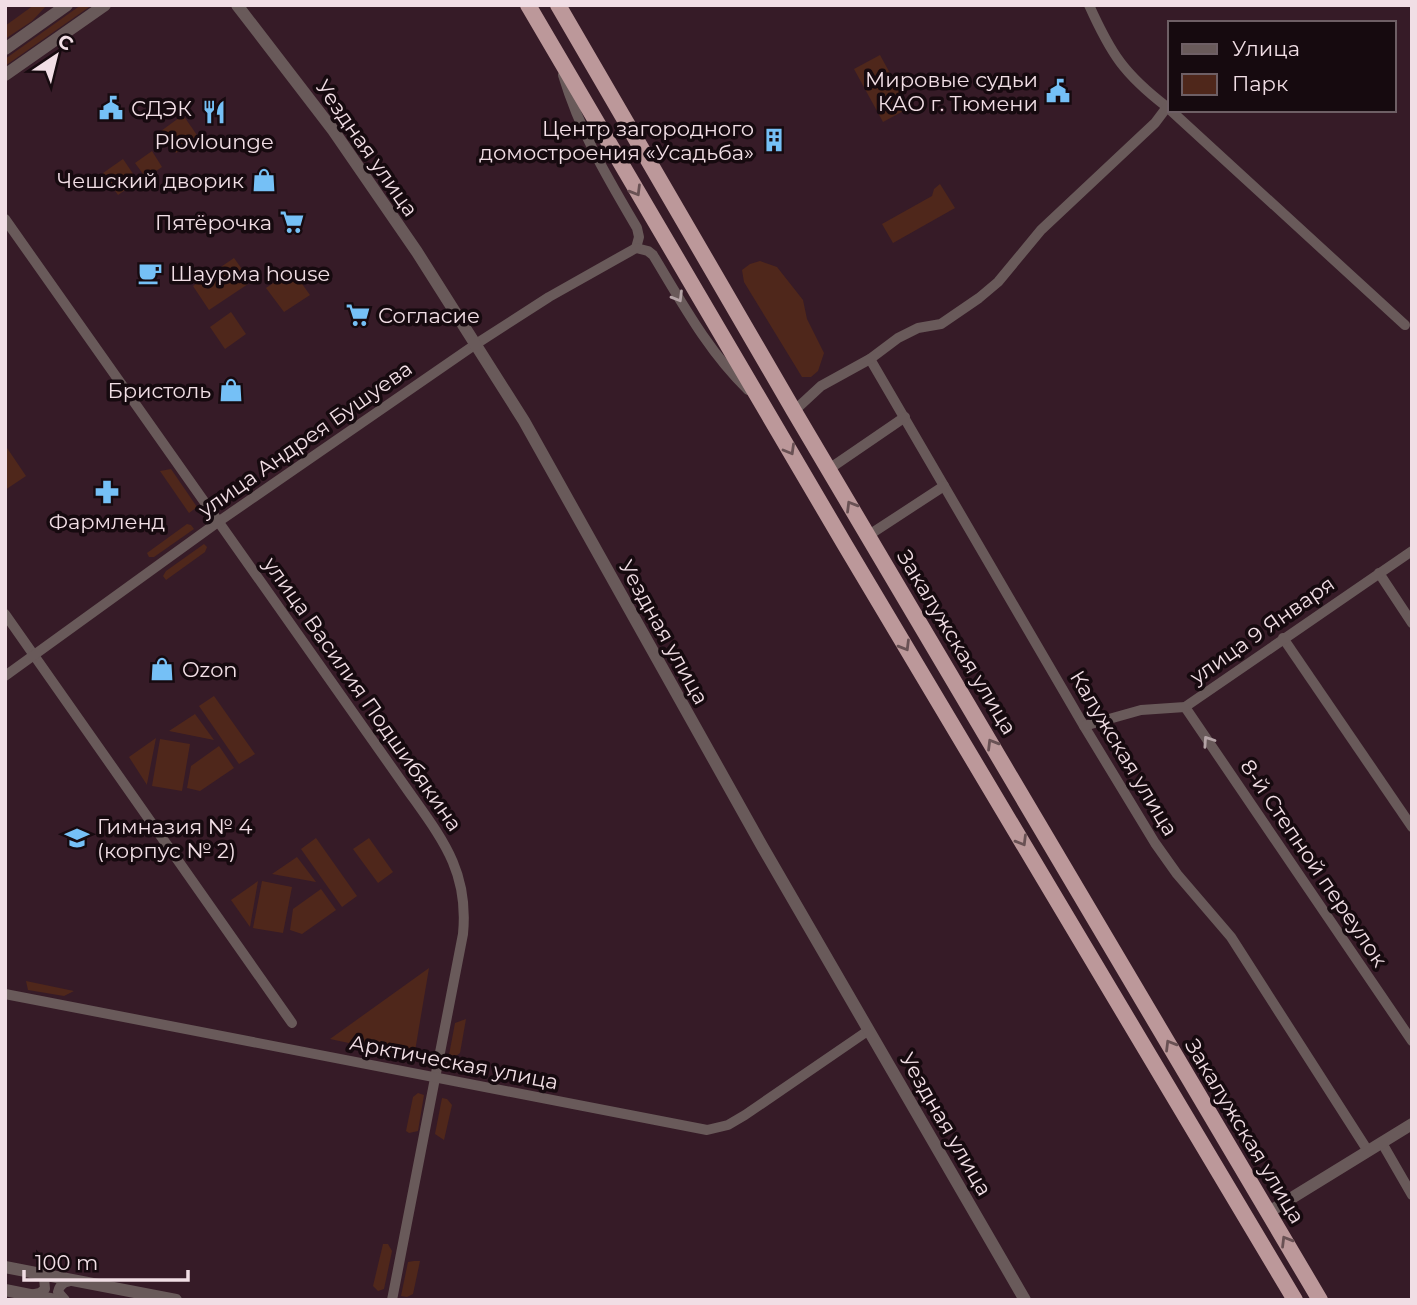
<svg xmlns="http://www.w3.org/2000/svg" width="1417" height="1305" font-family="Montserrat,sans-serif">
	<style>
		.green { fill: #4f271b }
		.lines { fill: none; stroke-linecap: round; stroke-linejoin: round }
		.minor { stroke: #695a5a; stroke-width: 10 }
		.tertiary { stroke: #695a5a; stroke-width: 12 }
		.trunk { stroke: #bc989a; stroke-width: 16 }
		.oneway { stroke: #695154 }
		.oneway2 { stroke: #b4a3a6 }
		.labels { text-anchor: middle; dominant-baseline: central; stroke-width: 7; stroke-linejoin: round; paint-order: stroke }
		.poi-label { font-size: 21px; fill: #f1dee5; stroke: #160a0f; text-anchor: end }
		.street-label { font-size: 21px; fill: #f1dee5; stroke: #160a0f }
	</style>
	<rect width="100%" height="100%" fill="#361b27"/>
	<!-- green -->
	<g class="green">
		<polygon points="34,5 47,5 32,21 5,39 5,26"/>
		<polygon points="81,5 92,5 5,66 5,59"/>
		<polygon points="880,55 909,108 883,122 854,69"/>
		<polygon points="183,115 199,138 176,153 161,131"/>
		<polygon points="152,151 162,167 146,178 135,163"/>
		<polygon points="123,159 138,181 118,195 103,173"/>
		<polygon points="940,184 955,208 893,243 882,224 932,196 934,189"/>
		<polygon points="234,258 251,282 209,310 193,286"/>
		<polygon points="760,261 777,267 803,300 807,319 824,353 818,371 811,377 802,377 744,282 742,270 750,264"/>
		<polygon points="292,270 310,295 284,312 266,288"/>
		<polygon points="231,312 246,334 225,349 210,327"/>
		<polygon points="5,445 26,476 5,490"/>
		<polygon points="171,469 197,507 189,513 160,471"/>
		<polygon points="187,524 191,525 194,529 154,557 149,557 147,553"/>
		<polygon points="204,544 207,547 205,552 166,580 163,576 166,571"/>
		<polygon points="214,696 255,754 239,764 199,706"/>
		<polygon points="195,714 214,740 169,731"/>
		<polygon points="156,738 147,784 147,785 129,757"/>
		<polygon points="160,739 190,744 182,791 152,786"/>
		<polygon points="219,746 234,768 200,791 187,788 191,766"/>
		<polygon points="316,838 357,896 342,907 301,849"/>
		<polygon points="369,838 393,872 378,883 353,849"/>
		<polygon points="297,857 316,882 272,874"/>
		<polygon points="258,881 250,927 231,900"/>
		<polygon points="262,881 292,887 283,933 253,928"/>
		<polygon points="321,889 336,910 302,934 290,930 293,909"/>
		<polygon points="429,968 414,1057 330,1039"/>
		<polygon points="26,981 74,991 64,996 28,990"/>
		<polygon points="466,1019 460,1053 456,1056 449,1055 455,1023"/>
		<polygon points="418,1093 424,1095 418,1131 409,1133 406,1131 413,1097"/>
		<polygon points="442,1098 447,1099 452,1105 444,1140 435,1134"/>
		<polygon points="383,1244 388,1244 392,1251 384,1289 378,1291 373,1286"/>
		<polygon points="414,1261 420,1261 413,1294 407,1297 401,1296 408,1262"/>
	</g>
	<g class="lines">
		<!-- minor -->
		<g class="minor">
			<path d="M1089,5C1111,54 1124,74 1167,107L1405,325"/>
			<path d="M563,75C580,132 607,177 637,228L639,237L636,248"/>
			<path d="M5,219L409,792C443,840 469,872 463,934L392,1300"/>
			<path d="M636,248L648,251L653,255C682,303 708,351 748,390"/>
			<polyline points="870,359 1084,726 1155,843 1177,874 1231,937 1368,1151"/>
			<polyline points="794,411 821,386 870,359 898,338 918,328 941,324 979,298 998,282 1041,230 1155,123 1167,107"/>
			<polyline points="829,469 905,417"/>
			<polyline points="869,535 944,486"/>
			<polyline points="1379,573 1412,623"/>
			<polyline points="5,614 292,1023"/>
			<polyline points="1283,638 1412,827"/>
			<polyline points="5,676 218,522 476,344 549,297 636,248"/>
			<polyline points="1185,707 1412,1041"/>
			<polyline points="1084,726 1141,710 1185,707 1412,551"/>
			<polyline points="5,994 707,1130 728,1125 745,1115 869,1030"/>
			<polyline points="1382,1143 1412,1195"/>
			<polyline points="30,1295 40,1293 45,1289 44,1278 36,1273"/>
			<path d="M65,1300L58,1292C60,1283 65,1282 74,1280"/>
		</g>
		<!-- tertiary -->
		<g class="tertiary">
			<polyline points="237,5 333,130 417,252 524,421 762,846 1025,1300"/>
			<polyline points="5,49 67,5"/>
			<polyline points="5,75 105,5"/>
			<polyline points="1269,1212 1412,1124"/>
			<polyline points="5,1267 176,1300"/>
			<polyline points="5,1290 55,1300"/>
		</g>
		<!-- trunk -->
		<g class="trunk">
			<polyline points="528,5 845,545 1295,1300"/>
			<polyline points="558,5 794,411 1320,1300"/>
		</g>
	</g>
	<!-- one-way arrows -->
	<defs><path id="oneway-chevron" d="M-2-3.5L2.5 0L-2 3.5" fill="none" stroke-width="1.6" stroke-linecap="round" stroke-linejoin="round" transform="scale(1.75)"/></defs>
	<g class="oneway">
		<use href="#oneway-chevron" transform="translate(636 191) rotate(59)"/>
		<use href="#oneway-chevron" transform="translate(790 450) rotate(60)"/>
		<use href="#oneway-chevron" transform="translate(851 506) rotate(-121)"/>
		<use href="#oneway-chevron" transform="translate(905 646) rotate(59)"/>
		<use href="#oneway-chevron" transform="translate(992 744) rotate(-121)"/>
		<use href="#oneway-chevron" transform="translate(1022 841) rotate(59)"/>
		<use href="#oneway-chevron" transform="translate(1170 1045) rotate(-121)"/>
		<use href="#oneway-chevron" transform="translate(1286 1241) rotate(-121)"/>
	</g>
	<g class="oneway2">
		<use href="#oneway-chevron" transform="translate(678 297) rotate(59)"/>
		<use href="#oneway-chevron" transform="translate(1208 741) rotate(-124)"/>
	</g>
	<!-- icons -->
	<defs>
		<g id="civic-bare" transform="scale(1.89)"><path d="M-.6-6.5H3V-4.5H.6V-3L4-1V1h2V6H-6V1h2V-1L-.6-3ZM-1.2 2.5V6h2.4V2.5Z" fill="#75c0f6" stroke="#160a0f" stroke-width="2.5" paint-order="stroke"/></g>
		<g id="restaurant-bare" transform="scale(1.89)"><path d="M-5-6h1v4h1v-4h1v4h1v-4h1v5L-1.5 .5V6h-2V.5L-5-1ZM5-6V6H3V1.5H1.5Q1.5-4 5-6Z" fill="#75c0f6" stroke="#160a0f" stroke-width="2.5" paint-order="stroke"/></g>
		<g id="building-bare" transform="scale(1.89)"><path d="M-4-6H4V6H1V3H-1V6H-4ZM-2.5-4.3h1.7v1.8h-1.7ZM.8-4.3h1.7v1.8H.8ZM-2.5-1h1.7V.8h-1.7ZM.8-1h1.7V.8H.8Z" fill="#75c0f6" stroke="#160a0f" stroke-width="2.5" paint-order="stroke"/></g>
		<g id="shop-bare" transform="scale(1.89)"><path d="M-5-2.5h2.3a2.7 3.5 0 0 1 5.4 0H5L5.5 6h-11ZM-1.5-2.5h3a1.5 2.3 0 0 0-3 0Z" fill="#75c0f6" stroke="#160a0f" stroke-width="2.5" paint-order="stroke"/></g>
		<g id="supermarket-bare" transform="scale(1.89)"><path d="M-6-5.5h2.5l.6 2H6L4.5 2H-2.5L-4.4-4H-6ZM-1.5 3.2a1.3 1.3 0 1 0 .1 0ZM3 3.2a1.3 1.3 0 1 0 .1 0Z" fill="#75c0f6" stroke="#160a0f" stroke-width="2.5" paint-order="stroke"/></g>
		<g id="cafe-bare" transform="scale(1.89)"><path d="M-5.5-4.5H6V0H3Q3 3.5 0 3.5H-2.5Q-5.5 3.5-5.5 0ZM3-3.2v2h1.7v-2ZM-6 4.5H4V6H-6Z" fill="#75c0f6" stroke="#160a0f" stroke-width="2.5" paint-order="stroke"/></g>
		<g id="pharmacy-bare" transform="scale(1.89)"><path d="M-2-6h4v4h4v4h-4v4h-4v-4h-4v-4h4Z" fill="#75c0f6" stroke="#160a0f" stroke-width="2.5" paint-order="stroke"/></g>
		<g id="school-bare" transform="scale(1.89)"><path d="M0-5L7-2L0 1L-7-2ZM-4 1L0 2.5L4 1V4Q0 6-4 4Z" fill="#75c0f6" stroke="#160a0f" stroke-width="2.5" paint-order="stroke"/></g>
	</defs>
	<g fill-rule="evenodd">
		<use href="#civic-bare" x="1058" y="91"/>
		<use href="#civic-bare" x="111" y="108"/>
		<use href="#restaurant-bare" x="214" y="112"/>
		<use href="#building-bare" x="774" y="140"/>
		<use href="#shop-bare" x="264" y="180"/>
		<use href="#supermarket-bare" x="292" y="222"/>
		<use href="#cafe-bare" x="150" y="273"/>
		<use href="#supermarket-bare" x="358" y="315"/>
		<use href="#shop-bare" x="231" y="390"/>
		<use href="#pharmacy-bare" x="107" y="492"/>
		<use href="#shop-bare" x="162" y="669"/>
		<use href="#school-bare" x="77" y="838"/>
	</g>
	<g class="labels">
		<!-- poi labels -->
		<g class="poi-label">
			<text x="1038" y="79">Мировые судьи<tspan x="1038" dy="24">КАО г. Тюмени</tspan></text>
			<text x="131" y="108" text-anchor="start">СДЭК</text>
			<text x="754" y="128">Центр загородного<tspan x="754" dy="24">домостроения «Усадьба»</tspan></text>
			<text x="214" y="141" text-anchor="middle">Plovlounge</text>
			<text x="244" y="180">Чешский дворик</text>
			<text x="272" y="222">Пятёрочка</text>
			<text x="170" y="273" text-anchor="start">Шаурма house</text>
			<text x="378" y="315" text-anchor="start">Согласие</text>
			<text x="211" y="390">Бристоль</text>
			<text x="107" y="521" text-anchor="middle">Фармленд</text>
			<text x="182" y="669" text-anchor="start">Ozon</text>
			<text x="97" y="826" text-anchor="start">Гимназия № 4<tspan x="97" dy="24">(корпус № 2)</tspan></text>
		</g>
		<!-- street labels -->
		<g class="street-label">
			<text transform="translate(367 148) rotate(55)">Уездная улица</text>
			<text transform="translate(305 439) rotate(-35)">улица Андрея Бушуева</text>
			<text transform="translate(1262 630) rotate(-35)">улица 9 Января</text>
			<text transform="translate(664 632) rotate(61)">Уездная улица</text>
			<text transform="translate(957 642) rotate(59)">Закалужская улица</text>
			<text transform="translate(363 694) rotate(55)">улица Василия Подшибякина</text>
			<text transform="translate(1124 753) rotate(59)">Калужская улица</text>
			<text transform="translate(1314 863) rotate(56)">8-й Степной переулок</text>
			<text transform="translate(454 1062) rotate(11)">Арктическая улица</text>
			<text transform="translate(946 1124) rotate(60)">Уездная улица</text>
			<text transform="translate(1245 1131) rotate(59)">Закалужская улица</text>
		</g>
	</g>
	<!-- border -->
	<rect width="1417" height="1305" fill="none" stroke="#f1dee5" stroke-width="14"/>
	<!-- legend -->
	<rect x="1168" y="21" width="228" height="91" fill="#160a0f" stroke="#6e5f65" stroke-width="2"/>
	<rect x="1182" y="44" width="35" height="10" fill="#695a5a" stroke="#6e5f65" stroke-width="2"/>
	<text x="1232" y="56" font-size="21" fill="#f1dee5">Улица</text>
	<rect x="1182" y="74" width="35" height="21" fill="#4f271b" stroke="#6e5f65" stroke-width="2"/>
	<text x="1232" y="91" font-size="21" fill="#f1dee5">Парк</text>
	<!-- north arrow -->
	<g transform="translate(56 56) rotate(35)" stroke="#160a0f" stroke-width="5" paint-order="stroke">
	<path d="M0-5L12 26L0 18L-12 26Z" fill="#f1dee5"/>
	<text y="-10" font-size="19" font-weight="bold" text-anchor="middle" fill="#f1dee5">С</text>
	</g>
	<!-- scale -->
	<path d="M24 1270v10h164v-10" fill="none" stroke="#f1dee5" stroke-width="3.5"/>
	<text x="35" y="1270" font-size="21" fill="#f1dee5" stroke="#160a0f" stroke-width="5" paint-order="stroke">100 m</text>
</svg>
